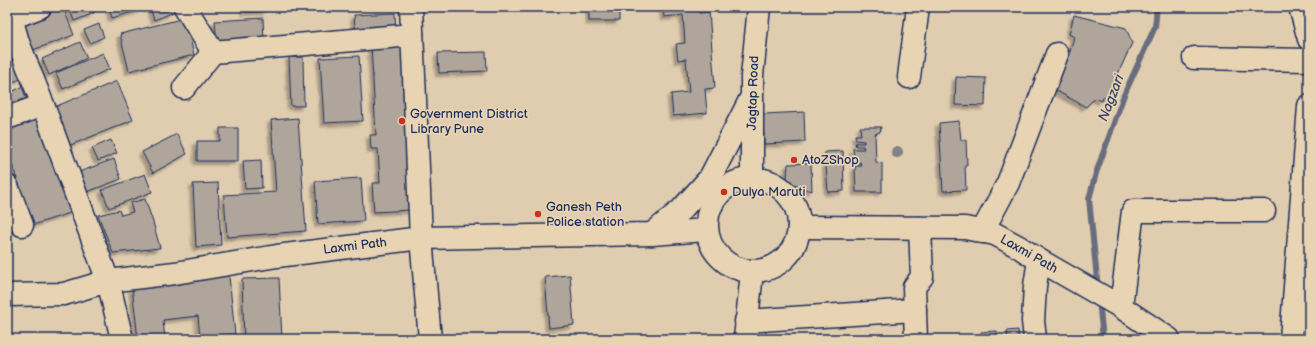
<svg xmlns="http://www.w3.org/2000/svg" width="1316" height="346" font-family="'Balsamiq Sans',sans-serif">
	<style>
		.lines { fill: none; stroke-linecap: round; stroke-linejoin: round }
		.stream { stroke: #686d7e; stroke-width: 6 }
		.building { fill: #afa59a; stroke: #1b2f5e; filter: url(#shadow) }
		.minor-casing { stroke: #1b2f5e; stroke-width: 25 }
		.minor { stroke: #e8d3b2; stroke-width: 22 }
		.tree { fill: #818188 }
		.poi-dot { fill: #c8321e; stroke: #e8d3b2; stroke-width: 1.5 }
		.labels { text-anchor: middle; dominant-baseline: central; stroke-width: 3.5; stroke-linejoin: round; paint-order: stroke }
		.street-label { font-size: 13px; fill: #1b2f5e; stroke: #e8d3b2 }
		.poi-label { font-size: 13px; fill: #1b2f5e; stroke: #e8d3b2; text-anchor: start }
		.water-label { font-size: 14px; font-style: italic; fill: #354469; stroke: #e8d3b2 }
	</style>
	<defs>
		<filter id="shadow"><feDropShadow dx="-3.5" dy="3.5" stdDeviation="1" flood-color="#0004"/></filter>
	</defs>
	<rect width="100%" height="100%" fill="#e0ccaf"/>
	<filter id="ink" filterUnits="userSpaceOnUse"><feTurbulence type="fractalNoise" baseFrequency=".025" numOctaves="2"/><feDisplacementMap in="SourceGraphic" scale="8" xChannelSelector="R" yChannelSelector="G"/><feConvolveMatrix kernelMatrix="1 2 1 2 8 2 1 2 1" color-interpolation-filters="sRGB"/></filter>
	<g filter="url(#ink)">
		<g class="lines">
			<!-- stream -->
			<g class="stream">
				<polyline points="1098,289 1089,199 1096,173 1124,95 1155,27 1157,7"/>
				<polyline points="1099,300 1103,339"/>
			</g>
		</g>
		<!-- building -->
		<g class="building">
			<polygon points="51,7 63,7 74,35 30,51 18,19"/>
			<polygon points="69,7 92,7 94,13 74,21"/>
			<polygon points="109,7 139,7 140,10 112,18"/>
			<polygon points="150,7 169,7 172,13 154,20"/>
			<polygon points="244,7 267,7 267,11 245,12"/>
			<rect x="589" y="7" width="30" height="14"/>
			<polygon points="663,7 699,7 699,13 709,12 715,88 705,89 707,113 673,116 671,94 689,92 686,59 678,60 676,44 685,43 683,15 664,17"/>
			<polygon points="395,13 396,33 356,36 354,15"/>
			<polygon points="1074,15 1126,28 1132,43 1107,98 1103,97 1102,101 1095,98 1086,107 1053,89 1067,48 1070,52 1074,37 1069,34"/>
			<polygon points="185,18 194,55 129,71 120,34"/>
			<polygon points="263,18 264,41 217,44 215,21"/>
			<polygon points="99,24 104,37 90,43 84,30"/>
			<polygon points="7,41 21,79 7,84"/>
			<polygon points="80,42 87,58 49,75 42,59"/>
			<polygon points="402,43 411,210 374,212 372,183 380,183 378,149 371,149 370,135 376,135 371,44"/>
			<polygon points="486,52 487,71 439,73 438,53"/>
			<polygon points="103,53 110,69 63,89 56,73"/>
			<polygon points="359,56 363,121 324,123 320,58"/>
			<polygon points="289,57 303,57 304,106 291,106"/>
			<polygon points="956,77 986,78 985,106 955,105"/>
			<polygon points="117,81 133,120 68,146 52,108"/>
			<polygon points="22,87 29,105 7,114 7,94"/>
			<polygon points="804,112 805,142 764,144 763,114"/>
			<polygon points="298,118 306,231 227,237 224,195 276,192 271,120"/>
			<polygon points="40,119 73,212 33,225 7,150 7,130"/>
			<polygon points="959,121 961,140 966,140 967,165 965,165 966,190 943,191 939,123"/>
			<polygon points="860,127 881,127 880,132 875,134 876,162 882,163 882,192 856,192 855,166 861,166 860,162 855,163 853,149 864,149 863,146 856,146 855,143 864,143 864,141 856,140 855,135 861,135"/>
			<polygon points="220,128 238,128 238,161 197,161 197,141 220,141"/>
			<polygon points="177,134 187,154 153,173 142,152"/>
			<polygon points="111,140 117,153 98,161 92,148"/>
			<polygon points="843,151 844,191 828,192 825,152"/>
			<polygon points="114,159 121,179 87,192 79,172"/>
			<polygon points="261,160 262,188 245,189 243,161"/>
			<polygon points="811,163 812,191 798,187 787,179 788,164"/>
			<polygon points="145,174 152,192 109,208 102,190"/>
			<polygon points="361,178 364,221 318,224 315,181"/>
			<polygon points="218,183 221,245 196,247 193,184"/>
			<polygon points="145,199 153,222 160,248 113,253 98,215 119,210 121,215 133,212 130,203"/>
			<polygon points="570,275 574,325 549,328 545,277"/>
			<polygon points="229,276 235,334 200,338 198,316 163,320 165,339 138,339 132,287"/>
			<polygon points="279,278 282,339 244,339 242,279"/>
			<polygon points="1018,330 1019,339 1008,339 1007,331"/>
			<polygon points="997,331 997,339 982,339 981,332"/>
		</g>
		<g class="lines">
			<!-- minor casing -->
			<g class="minor-casing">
				<g id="minor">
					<polyline points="8,7 18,42 43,105 108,281 122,339"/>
					<polyline points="185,7 213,52 412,35"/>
					<polyline points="411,7 421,238 430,339"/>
					<polyline points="1300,7 1309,39"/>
					<polyline points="11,18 40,7"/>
					<polyline points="1194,58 1309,60"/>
					<polyline points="909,77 918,7"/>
					<polyline points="184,88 213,52"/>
					<polyline points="7,118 43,105"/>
					<circle cx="753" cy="225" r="46"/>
					<polyline points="752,179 752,76 759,7"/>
					<polyline points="7,186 22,225"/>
					<polyline points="799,227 965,228 995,234 1019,247 1039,260 1121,307 1169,339"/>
					<polyline points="982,232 1008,183 1057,54"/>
					<polyline points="652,234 682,209 710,178 750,100"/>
					<polyline points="7,295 64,294 108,281 175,273 277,256 421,238 652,234 706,230"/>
					<polyline points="1121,307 1133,211 1264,211"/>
					<polyline points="746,321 915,310"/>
					<polyline points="745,339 752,272"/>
					<polyline points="916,339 914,287 922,277 920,228"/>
					<polyline points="1035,339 1033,321 1035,286 1039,260"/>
					<polyline points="1291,339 1309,106"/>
				</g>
			</g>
			<!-- minor -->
			<use href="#minor" class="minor"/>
		</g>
		<!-- trees -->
		<circle class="tree" cx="897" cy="152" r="6"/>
	</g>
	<!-- markers -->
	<g class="poi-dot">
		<circle cx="402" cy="121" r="4"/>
		<circle cx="794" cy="160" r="4"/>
		<circle cx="724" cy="192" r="4"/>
		<circle cx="538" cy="214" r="4"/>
	</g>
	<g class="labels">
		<!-- street labels -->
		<g class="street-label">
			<text transform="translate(753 93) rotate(-88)">Jagtap Road</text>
			<text transform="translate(355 246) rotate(-7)">Laxmi Path</text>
			<text transform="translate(1029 254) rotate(30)">Laxmi Path</text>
		</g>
		<!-- poi labels -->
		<g class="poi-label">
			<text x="410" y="114">Government District<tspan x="410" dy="15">Library Pune</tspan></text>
			<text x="802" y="160">AtoZShop</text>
			<text x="732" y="192">Dulya Maruti</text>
			<text x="546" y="207">Ganesh Peth<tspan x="546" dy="15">Police station</tspan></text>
		</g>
		<!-- water labels -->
		<g class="water-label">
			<text transform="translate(1111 98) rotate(-69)">Nagzari</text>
		</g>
	</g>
	<!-- margin -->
	<rect width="1316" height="346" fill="none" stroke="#e8d3b2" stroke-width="24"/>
	<rect x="12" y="12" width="1292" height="322" fill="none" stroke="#1b2f5e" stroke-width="1.5" filter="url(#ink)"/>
</svg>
